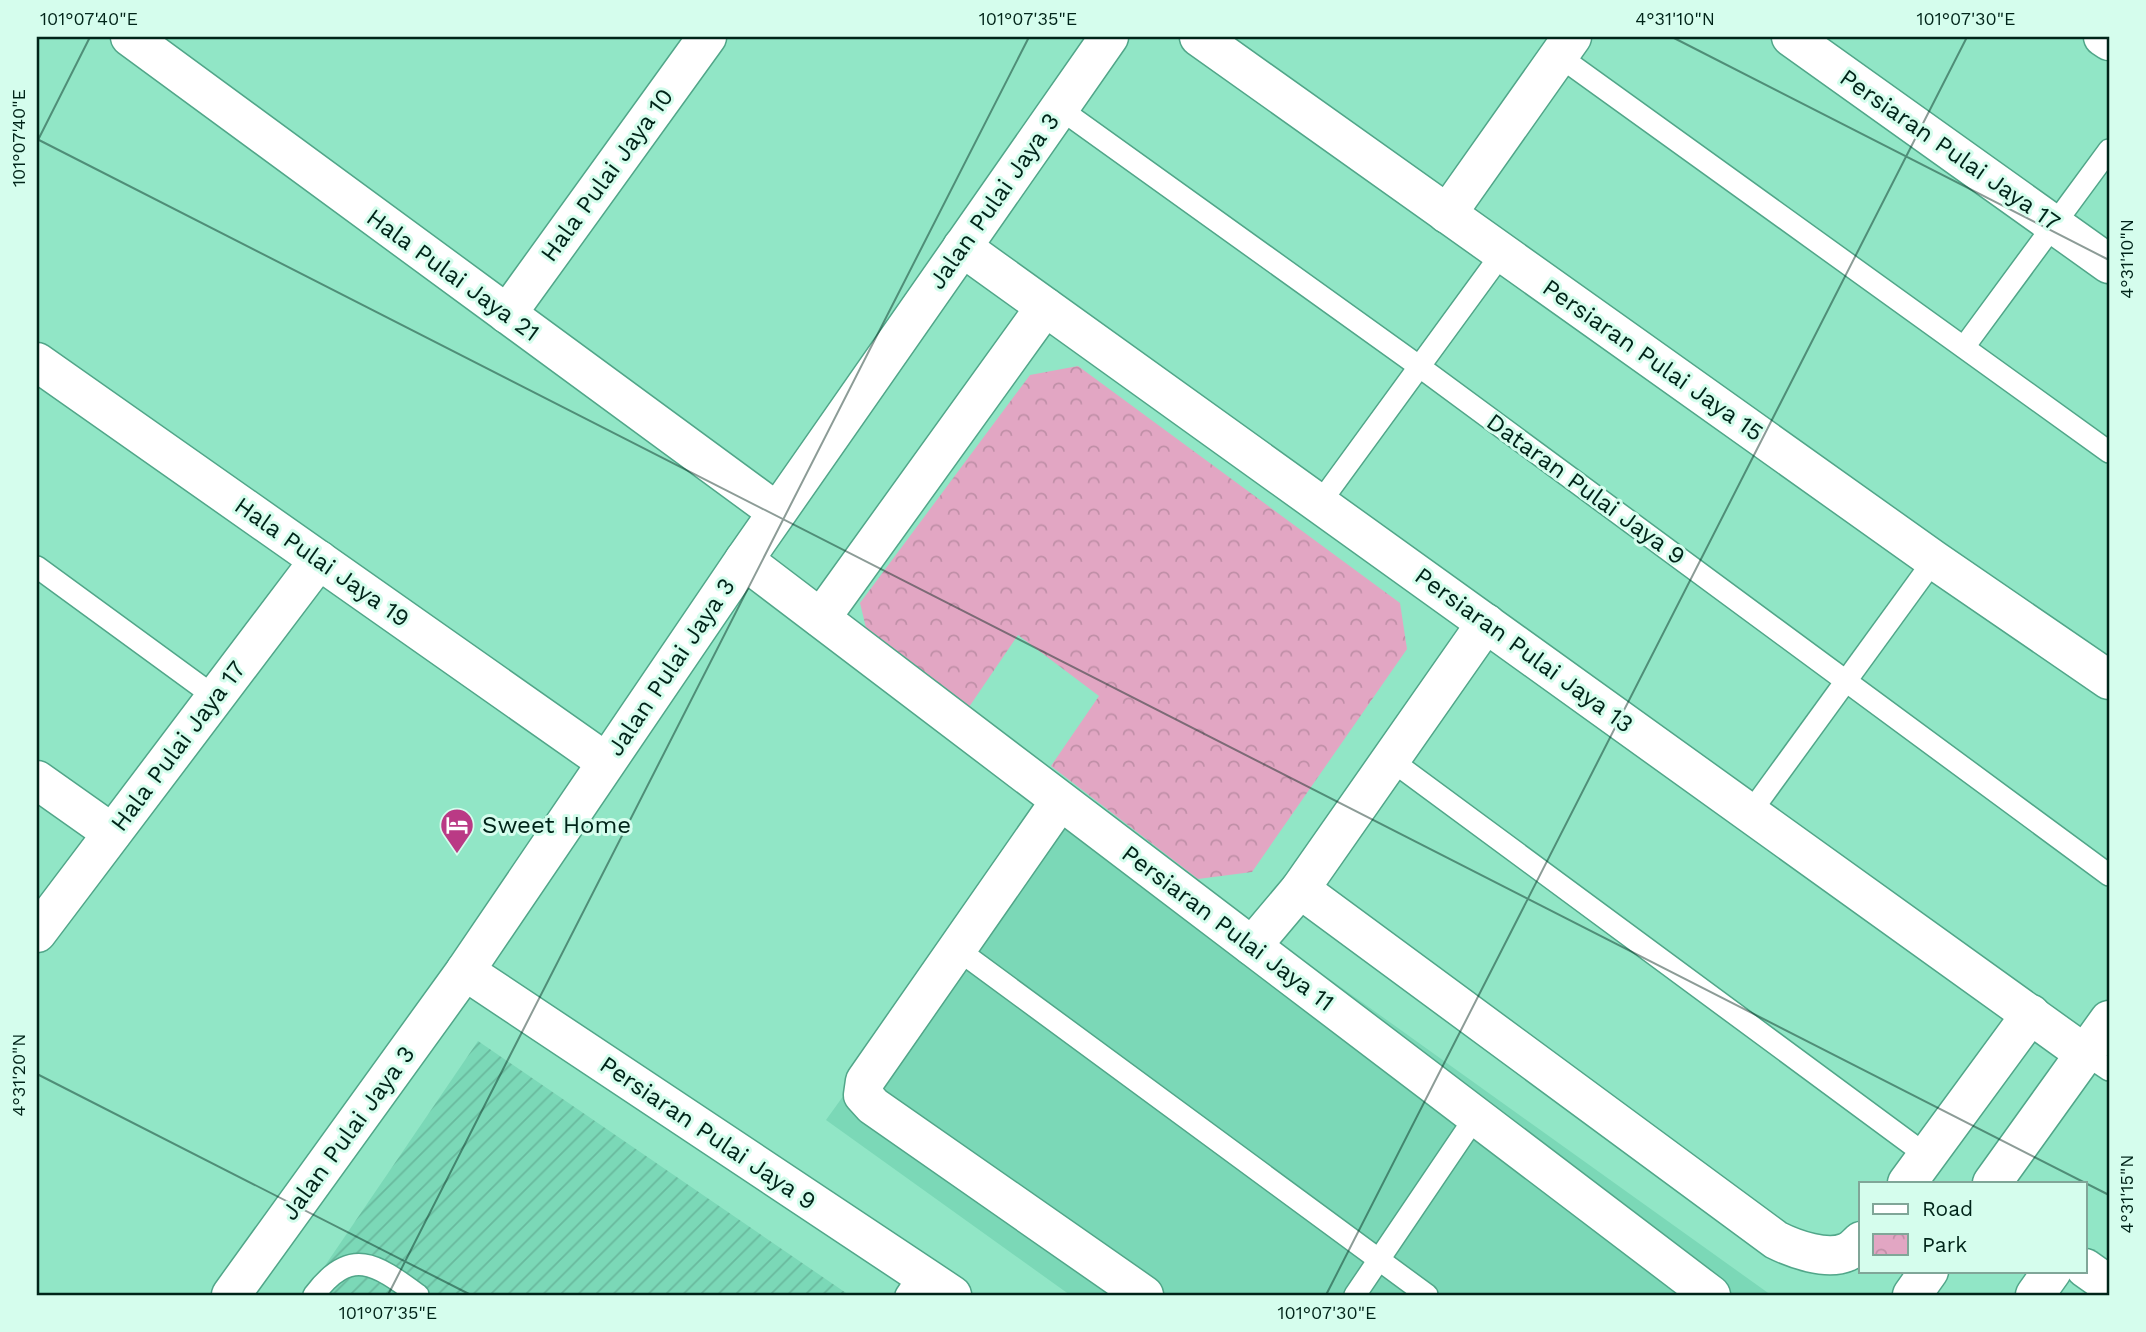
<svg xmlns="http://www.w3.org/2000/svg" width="2146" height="1332" font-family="'Work Sans',sans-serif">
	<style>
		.built { fill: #7bd8b7 }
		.industrial { fill: url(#industrial-furrows) }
		.park { fill: url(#park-crowns) }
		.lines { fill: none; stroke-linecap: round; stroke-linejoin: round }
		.lane-casing { stroke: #51a689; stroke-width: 24 }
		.street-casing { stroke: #51a689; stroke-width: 41 }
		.lane { stroke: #fff; stroke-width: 21 }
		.street { stroke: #fff; stroke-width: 38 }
		.ticks { fill: none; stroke: #002419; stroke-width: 2; stroke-opacity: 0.45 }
		.labels { text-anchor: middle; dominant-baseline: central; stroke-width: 6; stroke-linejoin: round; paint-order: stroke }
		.street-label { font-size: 24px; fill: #002419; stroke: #d5fded }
		.poi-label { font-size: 24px; fill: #002419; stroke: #d5fded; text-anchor: start }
		.neatline { fill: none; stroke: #002419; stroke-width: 2.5 }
		.ticks-label { font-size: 18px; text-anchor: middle; fill: #002419 }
	</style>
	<defs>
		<pattern id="industrial-furrows" width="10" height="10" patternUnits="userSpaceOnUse" patternTransform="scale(1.75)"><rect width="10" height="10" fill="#7bd8b7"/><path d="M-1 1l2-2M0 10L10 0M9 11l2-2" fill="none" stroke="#69b99d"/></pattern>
		<pattern id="park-crowns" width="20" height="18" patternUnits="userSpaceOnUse" patternTransform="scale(1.75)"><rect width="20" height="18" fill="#e2a6c3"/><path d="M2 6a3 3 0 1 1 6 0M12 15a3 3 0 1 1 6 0" fill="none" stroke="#c08fa7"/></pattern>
	</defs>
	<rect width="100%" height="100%" fill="#91e6c6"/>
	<!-- built -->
	<polygon class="built" points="1064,789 1771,1295 1070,1295 826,1120"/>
	<!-- industrial -->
	<polygon class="industrial" points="478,1041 849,1295 305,1295"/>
	<!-- park -->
	<polygon class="park" points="1078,366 1400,603 1407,649 1252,872 1198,879 1051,766 1099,696 1018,635 969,707 867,632 860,603 1030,375"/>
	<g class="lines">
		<!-- lane casing -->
		<g class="lane-casing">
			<g id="lane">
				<polyline points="1559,56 2109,452"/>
				<polyline points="1059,108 1420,367 2109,875"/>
				<polyline points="1964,347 2109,150"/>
				<polyline points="1319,504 1503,252"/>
				<polyline points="37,567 215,697"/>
				<polyline points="1391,760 1926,1155"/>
				<polyline points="1750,813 1934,560"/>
				<polyline points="957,949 1427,1295"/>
				<polyline points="2085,1054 2109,1070"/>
				<path d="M314,1295C351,1245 377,1265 418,1295"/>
				<polyline points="906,1295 920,1274"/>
				<polyline points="1355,1295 1476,1116"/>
			</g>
		</g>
		<!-- street casing -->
		<g class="street-casing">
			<g id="street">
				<polyline points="130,37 777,512"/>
				<polyline points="1199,37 1934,560 2109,680"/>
				<polyline points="1791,37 2109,264"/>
				<polyline points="2103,37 2109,41"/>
				<polyline points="1447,214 1572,37"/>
				<polyline points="962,247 2085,1054"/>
				<polyline points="507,314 707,37"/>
				<polyline points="37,362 606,762"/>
				<polyline points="744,560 1711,1295"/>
				<polyline points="821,618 1045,307"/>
				<polyline points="37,780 112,833"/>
				<polyline points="1060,801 865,1081 863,1095 873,1106 1144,1295"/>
				<path d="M1300,889L1776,1240C1794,1249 1827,1261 1847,1252C1852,1250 1857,1245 1861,1241"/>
				<polyline points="37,933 319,560"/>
				<polyline points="1252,946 1300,889 1486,623"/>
				<polyline points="465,971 952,1295"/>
				<polyline points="1907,1183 2031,1014"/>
				<polyline points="1992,1183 2109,1020"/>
				<polyline points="2085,1268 2109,1285"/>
				<polyline points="231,1295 465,971 744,560 1109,37"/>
				<polyline points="1912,1295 1929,1271"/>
				<polyline points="2035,1295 2052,1271"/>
			</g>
		</g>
		<!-- lane -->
		<use href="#lane" class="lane"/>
		<!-- street -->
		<use href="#street" class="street"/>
	</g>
	<!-- ticks -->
	<path class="ticks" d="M1672,37L2109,260M37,139L2109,1195M37,142L90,37M37,1074L471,1295M388,1295L1029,37M1326,1295L1967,37"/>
	<!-- icons -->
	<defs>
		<g id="hotel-pin" transform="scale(1.75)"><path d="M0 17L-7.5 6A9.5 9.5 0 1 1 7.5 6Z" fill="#ba3a85" stroke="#d5fded"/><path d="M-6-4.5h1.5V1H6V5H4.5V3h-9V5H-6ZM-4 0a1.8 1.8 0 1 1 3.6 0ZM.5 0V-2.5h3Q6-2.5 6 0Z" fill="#fff"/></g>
	</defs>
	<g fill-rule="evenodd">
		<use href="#hotel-pin" x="457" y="825"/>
	</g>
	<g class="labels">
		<!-- street labels -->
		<g class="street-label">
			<text transform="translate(1950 150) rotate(35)">Persiaran Pulai Jaya 17</text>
			<text transform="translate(607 175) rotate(-54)">Hala Pulai Jaya 10</text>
			<text transform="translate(994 201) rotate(-55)">Jalan Pulai Jaya 3</text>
			<text transform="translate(453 275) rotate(36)">Hala Pulai Jaya 21</text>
			<text transform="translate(1653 360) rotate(35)">Persiaran Pulai Jaya 15</text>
			<text transform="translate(1586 489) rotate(36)">Dataran Pulai Jaya 9</text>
			<text transform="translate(322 562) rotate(35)">Hala Pulai Jaya 19</text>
			<text transform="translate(1524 650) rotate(36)">Persiaran Pulai Jaya 13</text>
			<text transform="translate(671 667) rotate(-56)">Jalan Pulai Jaya 3</text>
			<text transform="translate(178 746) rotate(-53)">Hala Pulai Jaya 17</text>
			<text transform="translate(1228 928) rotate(37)">Persiaran Pulai Jaya 11</text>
			<text transform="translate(348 1133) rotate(-54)">Jalan Pulai Jaya 3</text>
			<text transform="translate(708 1133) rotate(34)">Persiaran Pulai Jaya 9</text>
		</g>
		<!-- poi labels -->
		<g class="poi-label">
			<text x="482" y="825">Sweet Home</text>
		</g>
	</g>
	<!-- border -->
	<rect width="2146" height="1332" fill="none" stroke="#d5fded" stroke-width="77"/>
	<!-- legend -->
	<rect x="1859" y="1182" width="228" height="91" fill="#d5fded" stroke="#80a698" stroke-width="2"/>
	<rect x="1873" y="1204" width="35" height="10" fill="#ffffff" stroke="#80a698" stroke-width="2"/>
	<text x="1922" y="1216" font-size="21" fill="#002419">Road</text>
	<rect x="1873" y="1234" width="35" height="21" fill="url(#park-crowns)" stroke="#80a698" stroke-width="2"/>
	<text x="1922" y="1252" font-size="21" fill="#002419">Park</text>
	<rect x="38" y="38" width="2070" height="1256" class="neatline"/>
	<g class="ticks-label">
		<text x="89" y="25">101°07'40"E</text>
		<text x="1028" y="25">101°07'35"E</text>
		<text x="1675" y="25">4°31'10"N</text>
		<text x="1966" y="25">101°07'30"E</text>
		<text transform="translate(19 138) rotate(-90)" y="6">101°07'40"E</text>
		<text transform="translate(2127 259) rotate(-90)" y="6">4°31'10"N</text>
		<text transform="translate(19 1075) rotate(-90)" y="6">4°31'20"N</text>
		<text transform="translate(2127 1194) rotate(-90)" y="6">4°31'15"N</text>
		<text x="388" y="1319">101°07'35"E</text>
		<text x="1327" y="1319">101°07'30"E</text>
	</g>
</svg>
